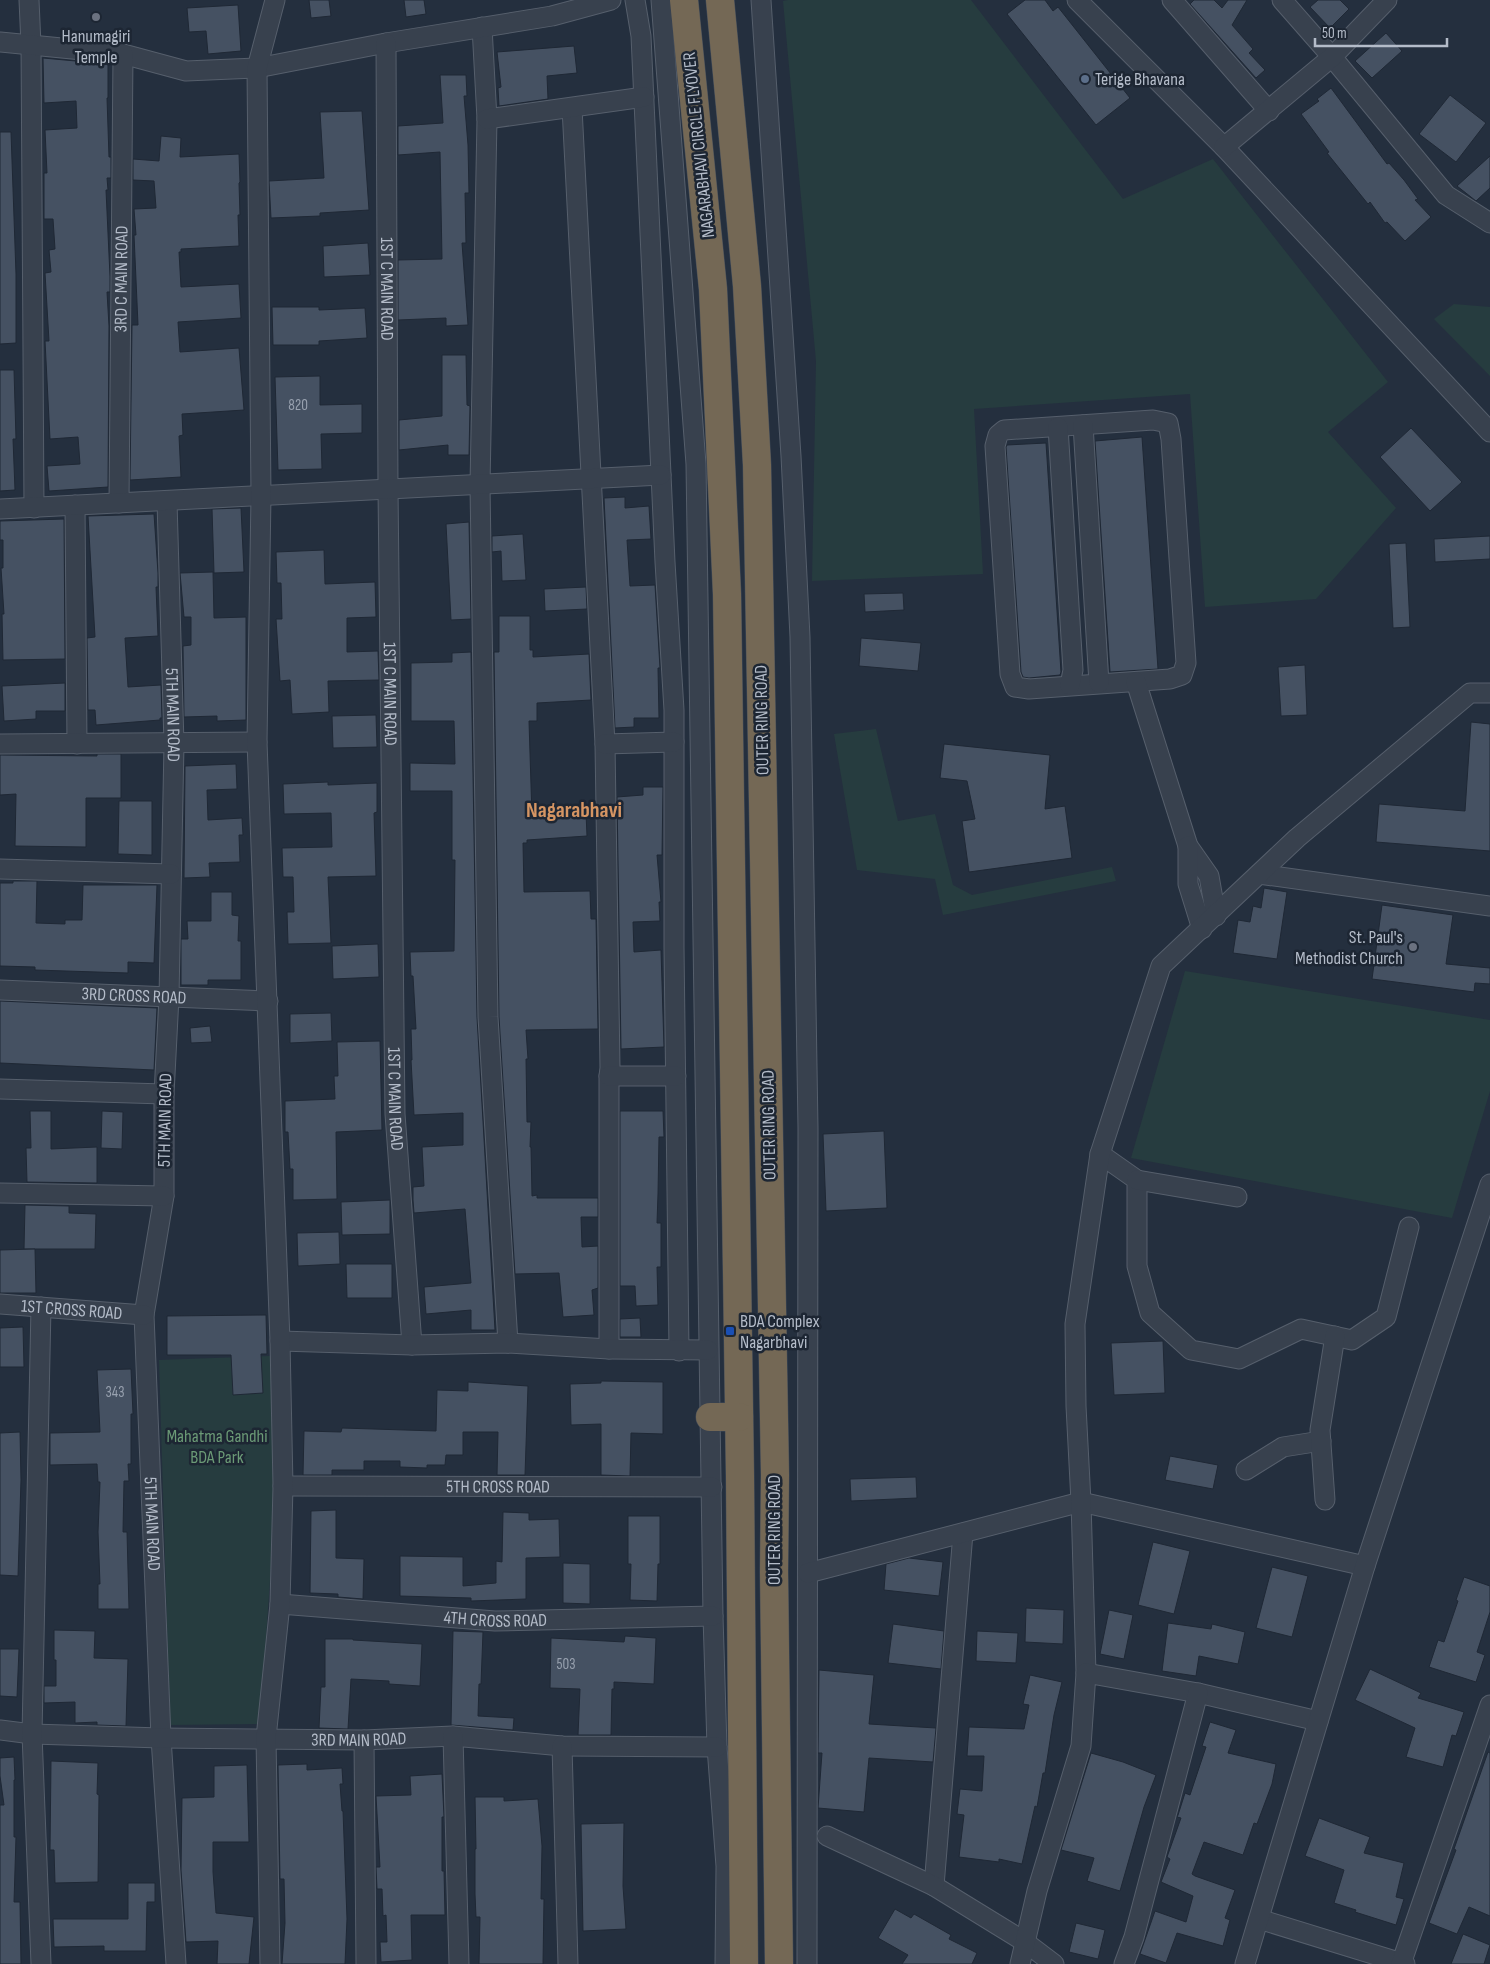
<svg xmlns="http://www.w3.org/2000/svg" width="1490" height="1964" font-family="'Sofia Sans Condensed',sans-serif">
	<style>
		.green { fill: #263c3f }
		.building { fill: #455162; stroke: #1f2835 }
		.lines { fill: none; stroke-linecap: round; stroke-linejoin: round }
		.minor-casing { stroke: #565f6c; stroke-width: 21 }
		.highway-casing { stroke: #434c59; stroke-width: 29 }
		.minor { stroke: #38414e; stroke-width: 19 }
		.highway { stroke: #746855; stroke-width: 28 }
		.worship-dot { fill: #6b7280; stroke: #1d2633; stroke-width: 2 }
		.service-dot { fill: #5c6f8a; stroke: #1d2633; stroke-width: 2 }
		.transit-dot { fill: #1a4fb4; stroke: #1d2633; stroke-width: 2 }
		.labels { text-anchor: middle; dominant-baseline: central; stroke-width: 5; stroke-linejoin: round; paint-order: stroke }
		.number-label { font-size: 15px; fill: #98a1af }
		.poi-label { font-size: 18px; fill: #b4bcc9; stroke: #1d2633; text-anchor: start }
		.street-label { font-size: 18px; fill: #b4bcc9; stroke: #1d2633 }
		.park-label { font-size: 18px; fill: #6b9a76; stroke: #1d2633 }
		.district-label { font-size: 22px; font-weight: bold; fill: #d59563; stroke: #1d2633 }
	</style>
	<rect width="100%" height="100%" fill="#242f3e"/>
	<!-- green -->
	<g class="green">
		<polygon points="788,0 971,0 1123,199 1213,159 1388,382 1328,432 1396,508 1316,599 1205,607 1190,394 974,409 983,574 812,581 816,361 783,1"/>
		<polygon points="1454,304 1490,307 1490,376 1434,319"/>
		<polygon points="876,729 898,821 935,814 953,885 972,895 1112,867 1116,881 943,915 935,879 857,870 834,734"/>
		<polygon points="1185,971 1490,1020 1490,1091 1452,1218 1131,1158"/>
		<polygon points="271,1356 274,1523 260,1724 170,1725 159,1360"/>
	</g>
	<!-- building -->
	<g class="building">
		<polygon points="309,0 329,0 331,16 311,18"/>
		<polygon points="404,0 424,0 426,14 406,17"/>
		<polygon points="1025,0 1045,0 1053,11 1058,7 1130,98 1096,125 1007,14"/>
		<polygon points="1194,0 1214,0 1222,8 1228,0 1247,0 1232,25 1253,49 1249,53 1265,70 1256,78 1190,4"/>
		<polygon points="1318,0 1340,0 1349,9 1330,28 1310,7"/>
		<polygon points="238,5 241,51 208,54 206,31 189,32 187,8"/>
		<polygon points="1386,33 1402,51 1372,78 1355,61"/>
		<polygon points="574,46 577,73 547,76 548,99 499,106 498,88 501,87 497,52"/>
		<polygon points="43,58 108,64 108,98 107,98 109,157 111,157 111,178 107,178 108,190 106,190 110,276 110,292 107,292 109,326 108,487 49,491 47,466 80,464 78,437 50,439 45,341 49,341 45,273 51,272 49,250 55,249 53,219 44,219 44,173 47,173 45,130 77,128 76,101 44,103"/>
		<polygon points="440,75 466,75 467,96 464,96 468,145 469,193 465,193 466,243 462,243 468,325 446,326 446,318 398,320 398,260 442,259 440,152 398,155 398,126 443,123"/>
		<polygon points="1331,88 1387,164 1389,163 1404,180 1418,199 1415,200 1431,217 1405,241 1387,222 1385,223 1370,202 1368,204 1327,153 1329,152 1301,114 1319,101 1317,99"/>
		<polygon points="1450,95 1486,123 1456,162 1419,134"/>
		<polygon points="362,111 369,210 320,213 320,216 271,218 269,181 324,178 320,112"/>
		<polygon points="0,132 11,132 16,274 16,343 0,344"/>
		<polygon points="161,136 181,138 180,157 239,154 240,182 239,183 240,215 238,215 239,246 181,249 181,252 179,252 181,287 239,284 241,318 178,322 180,352 239,348 244,410 182,414 183,435 179,436 181,477 130,480 132,325 138,325 134,235 136,235 134,209 156,208 154,181 133,180 133,159 159,161"/>
		<polygon points="1490,156 1490,188 1476,201 1457,186"/>
		<polygon points="368,243 370,275 324,277 323,246"/>
		<polygon points="272,307 319,307 319,310 365,308 367,338 319,341 319,345 273,345"/>
		<polygon points="442,355 466,355 467,405 470,406 469,455 448,455 448,445 399,450 399,420 442,416"/>
		<polygon points="0,370 14,370 16,439 13,439 15,490 0,491"/>
		<polygon points="320,376 320,405 362,404 362,433 321,434 322,469 278,470 275,377"/>
		<polygon points="1411,428 1462,482 1430,511 1380,457"/>
		<polygon points="1142,437 1158,669 1110,672 1095,441"/>
		<polygon points="1046,443 1061,672 1060,675 1029,678 1023,677 1021,672 1006,447 1007,445"/>
		<polygon points="625,497 625,508 649,506 651,539 627,540 630,586 655,585 660,668 658,668 659,718 634,718 634,727 615,728 604,498"/>
		<polygon points="241,508 244,572 214,573 212,509"/>
		<polygon points="154,514 158,573 158,587 156,587 158,636 125,638 128,687 161,685 162,718 160,718 160,720 96,725 95,710 88,710 87,638 95,637 88,516"/>
		<polygon points="64,519 65,659 3,660 2,614 4,614 1,568 3,568 3,540 0,540 0,521"/>
		<polygon points="469,522 471,619 451,620 446,524"/>
		<polygon points="523,534 526,580 502,581 501,551 492,552 492,536"/>
		<polygon points="1490,536 1490,559 1435,562 1434,539"/>
		<polygon points="1406,543 1410,627 1393,628 1389,544"/>
		<polygon points="324,550 325,584 375,582 376,617 347,618 347,652 378,651 379,680 328,681 329,712 292,714 290,680 280,681 276,619 282,619 281,583 277,583 276,552"/>
		<polygon points="213,572 214,618 246,617 246,720 217,721 217,716 184,717 183,646 191,645 191,617 184,617 180,573"/>
		<polygon points="586,587 587,609 545,611 544,589"/>
		<polygon points="903,593 904,610 865,612 864,594"/>
		<polygon points="499,616 530,616 530,650 533,650 533,657 589,654 591,700 537,703 537,721 529,721 532,816 586,813 587,836 527,840 527,843 523,843 524,892 590,891 591,919 596,919 598,1029 526,1030 528,1059 526,1059 527,1122 531,1122 530,1147 531,1147 532,1196 537,1195 537,1198 598,1198 598,1217 581,1217 582,1247 598,1246 598,1288 592,1290 594,1315 563,1317 559,1273 515,1274 499,1017 494,652 499,652"/>
		<polygon points="861,638 921,643 918,671 859,666"/>
		<polygon points="471,652 477,1017 495,1330 471,1330 471,1310 426,1314 424,1287 471,1283 465,1209 414,1213 413,1200 413,1187 424,1186 422,1147 463,1145 463,1113 414,1115 411,1060 412,1060 411,1029 416,1029 413,976 411,976 410,952 454,951 455,860 452,860 452,791 410,791 410,763 455,764 454,721 411,721 411,663 452,662 452,653"/>
		<polygon points="1305,665 1307,715 1281,716 1278,667"/>
		<polygon points="65,683 65,711 36,711 36,719 4,721 2,686"/>
		<polygon points="376,715 377,747 333,748 332,716"/>
		<polygon points="1471,722 1490,724 1490,851 1376,842 1379,804 1465,811"/>
		<polygon points="944,744 1050,755 1045,809 1065,806 1072,858 969,872 962,821 975,819 967,781 940,778"/>
		<polygon points="97,754 121,754 121,798 86,798 86,847 15,846 16,794 0,795 0,755 97,756"/>
		<polygon points="236,764 237,789 207,790 208,820 242,818 243,835 239,835 240,862 209,863 210,877 184,878 185,766"/>
		<polygon points="328,782 328,785 377,783 377,812 374,813 376,876 328,877 331,943 288,944 287,912 294,912 293,877 283,877 282,848 332,847 331,813 284,814 283,784"/>
		<polygon points="643,787 663,787 662,855 657,855 661,902 659,902 660,921 633,922 634,952 661,950 664,1047 621,1049 617,797 643,795"/>
		<polygon points="119,801 152,801 152,855 118,854"/>
		<polygon points="13,881 37,881 36,923 65,924 65,920 82,920 83,885 157,885 154,963 128,962 128,973 35,970 35,967 0,966 0,883 13,883"/>
		<polygon points="1264,888 1287,892 1277,959 1233,953 1238,920 1250,922 1253,906 1261,908"/>
		<polygon points="211,892 232,892 232,915 239,916 238,941 241,941 241,980 208,980 208,985 181,985 181,939 188,939 187,921 211,921"/>
		<polygon points="1382,905 1453,915 1446,964 1490,968 1490,984 1475,983 1474,992 1372,979"/>
		<polygon points="378,944 379,977 333,979 332,946"/>
		<polygon points="0,1001 157,1008 154,1070 0,1063"/>
		<polygon points="331,1013 332,1041 290,1043 290,1014"/>
		<polygon points="210,1026 212,1042 191,1043 190,1028"/>
		<polygon points="380,1041 382,1130 336,1132 337,1199 293,1200 293,1169 290,1169 288,1132 285,1132 285,1101 335,1099 334,1076 338,1076 337,1042"/>
		<polygon points="30,1111 51,1111 51,1149 97,1147 97,1183 27,1182 26,1148 31,1148"/>
		<polygon points="102,1111 123,1112 122,1149 101,1148"/>
		<polygon points="620,1111 663,1111 664,1137 659,1137 658,1194 657,1223 661,1223 661,1267 657,1267 658,1305 636,1306 635,1286 620,1286"/>
		<polygon points="884,1131 887,1208 826,1211 823,1134"/>
		<polygon points="390,1200 390,1234 342,1235 341,1202"/>
		<polygon points="25,1205 69,1206 69,1213 96,1214 95,1249 24,1249"/>
		<polygon points="339,1232 340,1264 298,1266 297,1233"/>
		<polygon points="35,1249 36,1293 0,1293 0,1250"/>
		<polygon points="346,1264 392,1264 392,1298 347,1298"/>
		<polygon points="266,1315 267,1354 261,1354 263,1393 233,1395 231,1355 167,1355 167,1316"/>
		<polygon points="640,1318 641,1337 620,1337 620,1319"/>
		<polygon points="23,1327 24,1367 0,1367 0,1328"/>
		<polygon points="1163,1341 1165,1393 1114,1395 1111,1343"/>
		<polygon points="131,1369 133,1414 131,1414 131,1464 128,1464 129,1481 124,1481 123,1532 127,1532 129,1609 98,1609 98,1584 100,1584 98,1532 100,1482 98,1482 97,1464 50,1465 50,1433 100,1432 97,1370"/>
		<polygon points="601,1381 663,1382 663,1434 631,1433 630,1476 601,1475 601,1424 571,1425 570,1384 601,1383"/>
		<polygon points="468,1382 528,1386 525,1475 497,1475 498,1432 463,1432 463,1455 446,1455 445,1465 427,1465 427,1468 400,1467 400,1461 364,1461 364,1470 332,1470 332,1475 303,1475 304,1431 341,1432 342,1428 436,1431 437,1390 468,1391"/>
		<polygon points="20,1432 21,1480 18,1576 0,1575 0,1433"/>
		<polygon points="1170,1456 1218,1465 1213,1489 1165,1480"/>
		<polygon points="916,1477 917,1498 851,1501 850,1479"/>
		<polygon points="336,1510 336,1558 364,1559 363,1599 338,1597 338,1594 310,1593 311,1511"/>
		<polygon points="503,1512 529,1513 529,1520 559,1519 560,1557 526,1558 526,1599 471,1601 471,1598 400,1596 400,1556 463,1557 463,1586 496,1583 496,1561 502,1562"/>
		<polygon points="628,1516 660,1516 660,1564 658,1564 657,1601 630,1600 631,1564 628,1564"/>
		<polygon points="1153,1542 1190,1551 1174,1614 1138,1605"/>
		<polygon points="909,1558 943,1562 939,1596 884,1590 886,1564"/>
		<polygon points="563,1563 590,1564 590,1604 563,1603"/>
		<polygon points="1272,1567 1308,1576 1292,1637 1256,1628"/>
		<polygon points="1464,1577 1490,1586 1490,1612 1477,1652 1485,1655 1476,1682 1429,1667 1438,1640 1444,1642 1458,1601 1456,1600"/>
		<polygon points="1026,1608 1064,1610 1063,1644 1025,1642"/>
		<polygon points="1109,1610 1133,1615 1124,1659 1100,1654"/>
		<polygon points="1168,1623 1211,1629 1212,1624 1245,1632 1238,1664 1199,1656 1196,1676 1162,1671"/>
		<polygon points="893,1624 944,1631 941,1669 888,1663"/>
		<polygon points="54,1630 95,1631 94,1658 128,1659 126,1726 97,1725 97,1722 75,1723 75,1702 44,1703 44,1686 56,1686 56,1660 54,1660"/>
		<polygon points="453,1631 483,1632 481,1684 479,1684 478,1716 514,1718 513,1730 451,1725"/>
		<polygon points="977,1631 1018,1633 1016,1663 976,1661"/>
		<polygon points="625,1636 656,1638 654,1684 614,1682 614,1689 612,1689 611,1735 578,1735 580,1689 550,1688 551,1638 624,1642"/>
		<polygon points="325,1639 353,1639 353,1640 422,1644 420,1686 389,1684 389,1681 351,1679 348,1729 319,1728 321,1687 325,1687"/>
		<polygon points="0,1649 19,1649 17,1697 0,1696"/>
		<polygon points="1370,1669 1421,1693 1418,1698 1464,1712 1456,1736 1452,1735 1443,1767 1406,1757 1415,1728 1355,1700"/>
		<polygon points="819,1670 874,1675 869,1724 936,1728 933,1762 869,1758 864,1812 818,1808 822,1753 818,1753"/>
		<polygon points="1030,1675 1062,1682 1054,1715 1045,1773 1043,1773 1037,1807 1035,1806 1022,1864 999,1859 999,1862 959,1857 964,1815 957,1814 960,1789 982,1791 984,1756 967,1756 969,1727 1024,1729 1029,1705 1023,1704"/>
		<polygon points="1210,1722 1236,1730 1228,1753 1276,1764 1272,1784 1257,1824 1254,1823 1243,1855 1204,1842 1192,1874 1195,1876 1235,1890 1225,1918 1230,1920 1223,1946 1177,1933 1166,1963 1140,1954 1155,1911 1186,1922 1193,1896 1161,1882 1170,1859 1167,1857 1181,1818 1177,1817 1178,1815 1185,1793 1190,1795 1206,1747 1202,1746"/>
		<polygon points="1488,1752 1490,1753 1490,1916 1469,1907 1457,1934 1429,1923 1456,1850 1454,1849"/>
		<polygon points="1091,1753 1123,1762 1156,1775 1144,1807 1120,1891 1087,1881 1094,1858 1061,1850"/>
		<polygon points="14,1757 15,1780 14,1780 14,1837 16,1837 14,1902 20,1902 21,1964 0,1964 0,1805 4,1805 0,1776 0,1758"/>
		<polygon points="51,1761 98,1763 97,1794 99,1795 98,1882 55,1883 54,1850 50,1850"/>
		<polygon points="307,1764 307,1770 342,1768 343,1784 340,1784 342,1811 343,1811 347,1919 345,1964 282,1964 285,1923 284,1879 280,1879 278,1765"/>
		<polygon points="247,1765 249,1842 213,1842 213,1872 216,1913 254,1917 249,1964 217,1964 218,1941 186,1942 181,1870 182,1798 214,1797 214,1766"/>
		<polygon points="442,1774 444,1817 442,1817 442,1871 444,1871 445,1915 411,1915 412,1960 381,1962 380,1942 387,1942 386,1915 383,1916 382,1889 377,1889 376,1867 380,1867 376,1796 411,1795 410,1776"/>
		<polygon points="475,1797 504,1797 504,1801 538,1799 542,1846 541,1899 544,1899 543,1964 479,1964 480,1917 476,1917 475,1894 475,1849 476,1849"/>
		<polygon points="1319,1818 1370,1837 1364,1853 1404,1863 1396,1897 1404,1899 1396,1925 1355,1912 1356,1910 1334,1903 1344,1870 1305,1856"/>
		<polygon points="624,1823 623,1886 626,1929 583,1931 581,1824"/>
		<polygon points="128,1883 155,1883 155,1902 147,1902 146,1951 104,1951 104,1946 54,1947 53,1919 128,1919"/>
		<polygon points="895,1909 911,1918 914,1914 951,1935 949,1939 977,1953 972,1964 902,1964 908,1955 878,1938"/>
		<polygon points="1076,1923 1105,1930 1098,1959 1069,1952"/>
		<polygon points="1463,1934 1490,1945 1484,1964 1451,1964"/>
	</g>
	<g class="lines">
		<!-- minor casing -->
		<g class="minor-casing">
			<g id="minor">
				<polyline points="29,0 31,45 34,508"/>
				<polyline points="635,0 641,36 665,562 674,710 674,947 679,1351"/>
				<polyline points="661,0 696,464 713,1616 717,1747 726,1866 725,1964"/>
				<polyline points="761,0 791,456 800,637 808,1128 807,1964"/>
				<polyline points="1077,0 1224,147 1490,432"/>
				<polyline points="1172,0 1269,111"/>
				<polyline points="1282,0 1332,57 1446,195 1490,223"/>
				<polyline points="482,27 487,119 480,485 488,1017 508,1343"/>
				<polyline points="0,42 123,54 186,71 257,68 386,43 552,16 611,0"/>
				<path id="s1" d="M386,43L388,489L395,1114L412,1345"/>
				<polyline points="572,108 605,744 610,1068 609,1076 609,1349"/>
				<polyline points="487,119 644,97"/>
				<polyline points="1224,147 1332,57 1387,0"/>
				<polygon points="1153,420 1168,423 1171,439 1186,663 1182,675 1170,679 1029,689 1015,687 1010,674 995,446 998,435 1004,430"/>
				<polyline points="1083,425 1099,683"/>
				<polyline points="1058,427 1073,670 1070,685"/>
				<path id="s2" d="M167,501L174,744L169,997L164,1094V1196L144,1315L161,1738L176,1964"/>
				<path id="s3" d="M119,503L123,54"/>
				<polyline points="75,505 77,744"/>
				<polyline points="0,509 661,475"/>
				<polyline points="1136,682 1188,846 1209,876 1216,916"/>
				<polyline points="0,744 257,742"/>
				<polyline points="605,744 674,742"/>
				<polyline points="1188,846 1188,884 1202,929"/>
				<polyline points="0,869 171,874"/>
				<polyline points="1259,874 1490,906"/>
				<path id="s4" d="M0,990L268,1001"/>
				<polyline points="609,1076 676,1076"/>
				<polyline points="0,1089 164,1094"/>
				<polyline points="1100,1154 1137,1180 1137,1266 1150,1313 1191,1350 1239,1359 1301,1329 1352,1340 1386,1317 1409,1227"/>
				<polyline points="1137,1180 1237,1197"/>
				<polyline points="0,1193 164,1196"/>
				<path id="s5" d="M0,1304L144,1315"/>
				<polyline points="280,1341 412,1345 508,1343 609,1349 708,1350"/>
				<polyline points="1246,1470 1283,1447 1321,1441"/>
				<path id="s6" d="M283,1486L712,1487"/>
				<polyline points="1325,1500 1320,1430 1335,1336"/>
				<polyline points="963,1533 934,1886 1025,1942 1054,1964"/>
				<polyline points="808,1573 1081,1502 1365,1566"/>
				<path id="s7" d="M280,1604L495,1621L713,1616"/>
				<polyline points="1086,1673 1081,1502 1076,1406 1075,1324 1100,1154 1161,966 1297,838 1470,693 1490,693"/>
				<path id="s8" d="M0,1730L32,1734L161,1738L364,1740L453,1736L562,1746L717,1747"/>
				<polyline points="453,1736 459,1964"/>
				<polyline points="364,1740 366,1964"/>
				<polyline points="562,1746 568,1964"/>
				<polyline points="827,1836 934,1886"/>
				<polyline points="1259,1919 1405,1964"/>
				<polyline points="41,1964 32,1734 41,1307"/>
				<polyline points="270,1964 266,1738 280,1604 283,1486 280,1341 257,742 261,496 257,68 275,0"/>
				<polyline points="1020,1964 1037,1891 1081,1746 1086,1673 1198,1693 1318,1721"/>
				<polyline points="1124,1964 1134,1937 1198,1693"/>
				<polyline points="1245,1964 1365,1566 1490,1184"/>
				<polyline points="1401,1964 1490,1705"/>
			</g>
		</g>
		<!-- highway casing -->
		<g class="highway-casing">
			<g id="highway">
				<polyline points="684,0 713,289 727,594 740,1476 744,1964"/>
				<polyline points="720,0 747,286 757,465 775,1475 774,1572 779,1964"/>
				<polyline points="710,1417 739,1417"/>
			</g>
		</g>
		<!-- minor -->
		<use href="#minor" class="minor"/>
		<!-- highway -->
		<use href="#highway" class="highway"/>
	</g>
	<!-- markers -->
	<g class="worship-dot">
		<circle cx="96" cy="17" r="5"/>
		<circle cx="1413" cy="947" r="5"/>
	</g>
	<circle class="service-dot" cx="1085" cy="79" r="5"/>
	<rect class="transit-dot" x="725" y="1326" width="10" height="10" rx="2.5"/>
	<g class="labels">
		<!-- number labels -->
		<g class="number-label">
			<text x="298" y="405">820</text>
			<text x="115" y="1392">343</text>
			<text x="566" y="1664">503</text>
		</g>
		<!-- poi labels -->
		<g class="poi-label">
			<text x="96" y="36" text-anchor="middle">Hanumagiri<tspan x="96" dy="21">Temple</tspan></text>
			<text x="1095" y="79">Terige Bhavana</text>
			<text x="1403" y="937" text-anchor="end">St. Paul's<tspan x="1403" dy="21">Methodist Church</tspan></text>
			<text x="740" y="1321">BDA Complex<tspan x="740" dy="21">Nagarbhavi</tspan></text>
		</g>
		<!-- street labels -->
		<g class="street-label">
			<text transform="translate(699 145) rotate(-96)">NAGARABHAVI CIRCLE FLYOVER</text>
			<text stroke="none"><textPath href="#s3" startOffset="224">3RD C MAIN ROAD</textPath></text>
			<text stroke="none"><textPath href="#s1" startOffset="246">1ST C MAIN ROAD</textPath></text>
			<text stroke="none"><textPath href="#s1" startOffset="651">1ST C MAIN ROAD</textPath></text>
			<text stroke="none"><textPath href="#s2" startOffset="214">5TH MAIN ROAD</textPath></text>
			<text transform="translate(762 720) rotate(-91)">OUTER RING ROAD</text>
			<text stroke="none"><textPath href="#s4" startOffset="134">3RD CROSS ROAD</textPath></text>
			<text stroke="none"><textPath href="#s1" startOffset="1056">1ST C MAIN ROAD</textPath></text>
			<text transform="translate(165 1120) rotate(-89)">5TH MAIN ROAD</text>
			<text transform="translate(769 1125) rotate(-91)">OUTER RING ROAD</text>
			<text stroke="none"><textPath href="#s5" startOffset="72">1ST CROSS ROAD</textPath></text>
			<text stroke="none"><textPath href="#s6" startOffset="215">5TH CROSS ROAD</textPath></text>
			<text stroke="none"><textPath href="#s2" startOffset="1025">5TH MAIN ROAD</textPath></text>
			<text transform="translate(774 1530) rotate(-90)">OUTER RING ROAD</text>
			<text stroke="none"><textPath href="#s7" startOffset="216">4TH CROSS ROAD</textPath></text>
			<text stroke="none"><textPath href="#s8" startOffset="359">3RD MAIN ROAD</textPath></text>
		</g>
		<!-- park labels -->
		<g class="park-label">
			<text x="217" y="1436">Mahatma Gandhi<tspan x="217" dy="21">BDA Park</tspan></text>
		</g>
		<!-- district labels -->
		<g class="district-label">
			<text x="574" y="810">Nagarabhavi</text>
		</g>
	</g>
	<!-- scale -->
	<path d="M1315 38v8h132v-8" fill="none" stroke="#b4bcc9" stroke-width="2.5"/>
	<text x="1322" y="38" font-size="15" fill="#b4bcc9" stroke="#1d2633" stroke-width="4" paint-order="stroke">50 m</text>
</svg>
